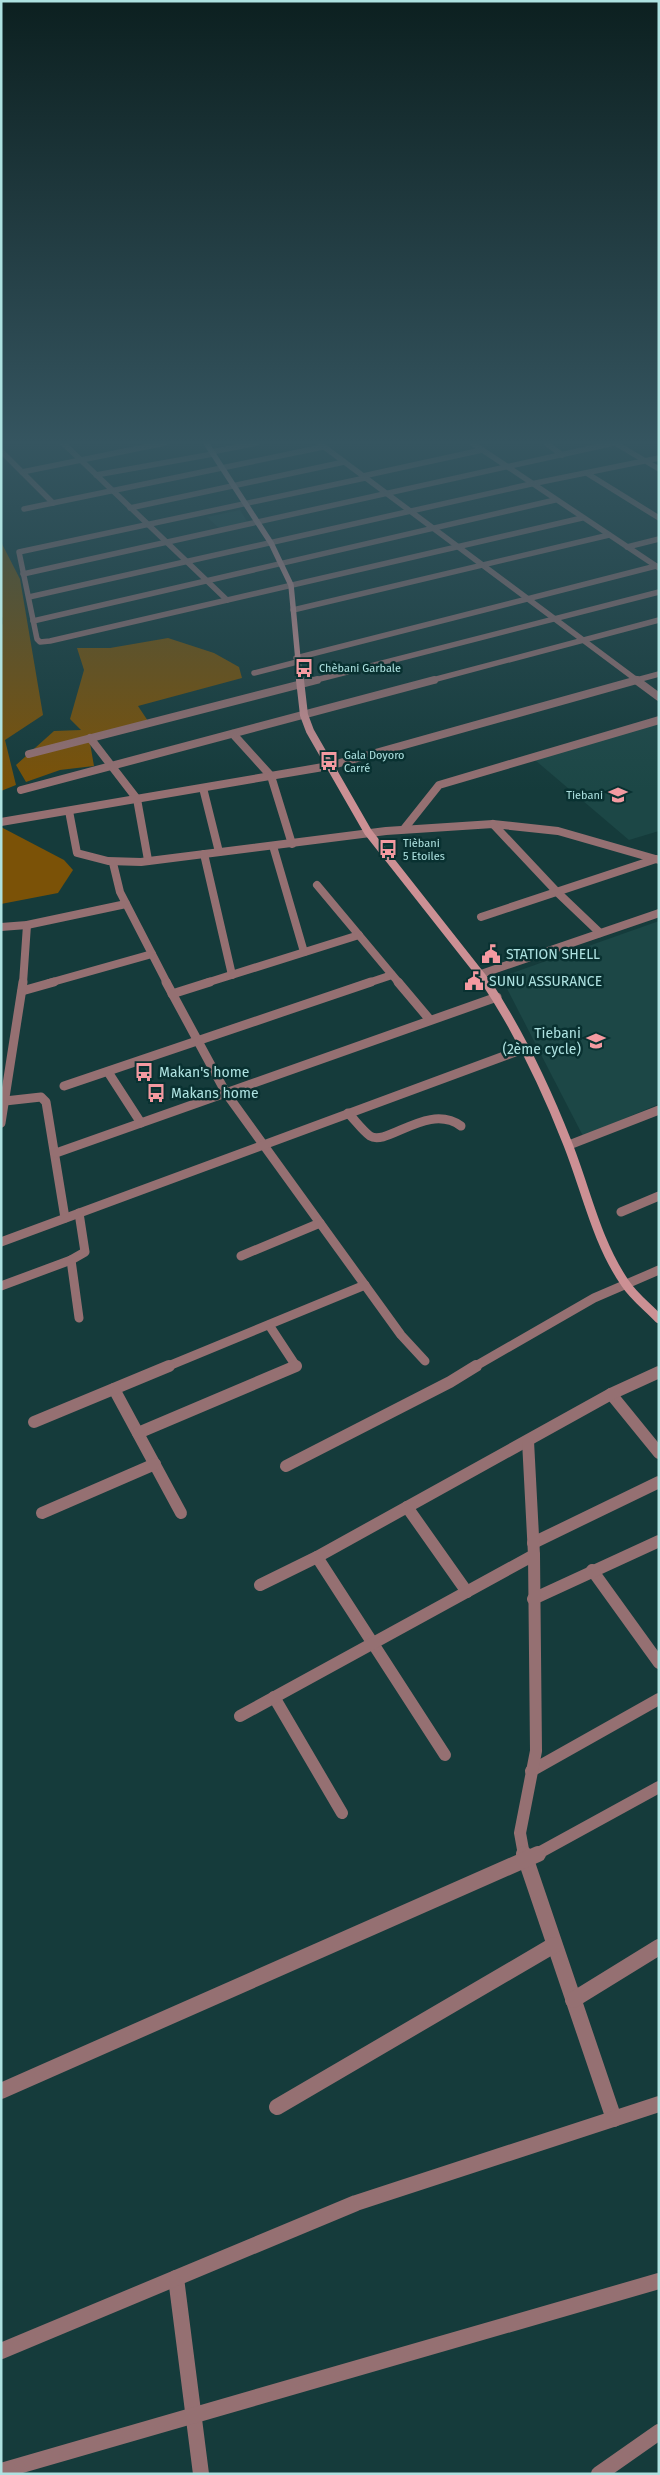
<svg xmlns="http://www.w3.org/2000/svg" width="660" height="2475" font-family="'Fira Sans',sans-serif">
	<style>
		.built { fill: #1c4746 }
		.green { fill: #7b5207 }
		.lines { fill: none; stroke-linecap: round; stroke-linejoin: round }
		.stream { stroke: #152906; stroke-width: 2.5 }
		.minor-far4 { stroke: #957072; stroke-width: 5.5 }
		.minor-far3 { stroke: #957072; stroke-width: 8 }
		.minor-far2 { stroke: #957072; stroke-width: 9 }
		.minor-far1 { stroke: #957072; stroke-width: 12 }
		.minor { stroke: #957072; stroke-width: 16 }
		.secondary-far2 { stroke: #cc9094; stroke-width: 5.5 }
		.secondary-far1 { stroke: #cc9094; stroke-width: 8 }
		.secondary { stroke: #cc9094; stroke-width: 9 }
		.labels { text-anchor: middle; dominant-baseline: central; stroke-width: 5; stroke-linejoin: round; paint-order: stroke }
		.far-poi-label { font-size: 11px; fill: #aee2e1; stroke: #093131; text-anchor: start }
		.poi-label { font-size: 14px; fill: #aee2e1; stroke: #093131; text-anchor: start }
	</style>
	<rect width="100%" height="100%" fill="#153b3b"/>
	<!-- built -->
	<g class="built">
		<polygon points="240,510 248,523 220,529 207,517"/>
		<polygon points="659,723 659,831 629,840 535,760"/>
		<polygon points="659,921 659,1104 583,1136 501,977"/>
	</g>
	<!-- green -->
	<g class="green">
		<polygon points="1,542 20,579 43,715 5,740 16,785 1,791"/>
		<polygon points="168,638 214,653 239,667 242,678 138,706 148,721 90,743 94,766 60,770 26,782 16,765 54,731 81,730 70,719 84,670 77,648 110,648"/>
		<polygon points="1,827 64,860 73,870 58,893 1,904"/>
	</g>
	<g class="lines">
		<!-- stream -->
		<polyline class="stream" points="1,618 1,624"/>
		<!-- minor-far4 -->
		<g class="minor-far4">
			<polyline points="63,443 227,600"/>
			<polyline points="319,443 638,681"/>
			<polyline points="472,443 659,568"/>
			<polyline points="546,443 562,455"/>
			<polyline points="615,443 659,469"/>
			<polyline points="1,451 53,503"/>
			<polyline points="211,452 257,443"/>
			<polyline points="22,472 165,443"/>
			<polyline points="588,474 659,518"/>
			<polyline points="96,475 213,454"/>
			<polyline points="363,476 482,450"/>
			<polyline points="365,478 19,552 37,639 40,642 50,641 582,518"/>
			<polyline points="130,508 344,462"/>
			<polyline points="24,509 323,447"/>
			<polyline points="627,547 659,539"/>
			<polyline points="23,574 614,443"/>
			<polyline points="29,597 531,484 659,458"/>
			<polyline points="293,610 609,535"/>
			<polyline points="33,621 555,500"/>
			<polyline points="296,658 656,566"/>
			<polyline points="254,673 297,662"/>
			<polyline points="312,681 659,592"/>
			<polyline points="429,681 659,620"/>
			<polyline points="633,681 659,674"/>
		</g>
		<!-- minor-far3 -->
		<g class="minor-far3">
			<polyline points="636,680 659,697"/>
			<polyline points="233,734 271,776 292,844"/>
			<polyline points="90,738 137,799 148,860"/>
			<polyline points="29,754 317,680"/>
			<polyline points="203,788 219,852"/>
			<polyline points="21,790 434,680"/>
			<polyline points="69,811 77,853 108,861 141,862 386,831 493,824 558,831 659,860"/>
			<polyline points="1,822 329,766 637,680"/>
			<polyline points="493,824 557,892 600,933"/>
			<polyline points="404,829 439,785 659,720"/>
			<polyline points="273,846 304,952"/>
			<polyline points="204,854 232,975"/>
			<polyline points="113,863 120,892 167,983"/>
			<polyline points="317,885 399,983"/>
			<polyline points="481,917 656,859"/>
			<polyline points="1,927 27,925 126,904"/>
			<polyline points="481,974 659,913"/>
			<polyline points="23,983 27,925"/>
			<polyline points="49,983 152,954"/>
			<polyline points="206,983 359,935"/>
			<polyline points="368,983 392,975"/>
		</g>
		<!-- minor-far2 -->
		<g class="minor-far2">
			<polyline points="166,982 226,1093 401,1335 425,1361"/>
			<polyline points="398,982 430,1020"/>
			<polyline points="22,991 54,982"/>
			<polyline points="172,994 210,982"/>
			<polyline points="108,1072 141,1123"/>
			<polyline points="64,1086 371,982"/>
			<polyline points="5,1101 41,1097 46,1102 65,1218"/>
			<path d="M348,1113C355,1120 362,1130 370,1136C387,1147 428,1102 461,1126"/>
			<polyline points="1,1123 23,982"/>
			<polyline points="569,1145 659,1110"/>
			<polyline points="56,1153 497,997"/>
			<polyline points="621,1212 659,1196"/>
			<polyline points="79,1213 85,1252 71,1260 79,1318"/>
			<polyline points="1,1242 526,1048"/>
			<polyline points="241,1256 320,1223"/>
			<polyline points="1,1286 71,1260"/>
			<polyline points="269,1325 296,1366 293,1367"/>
			<polyline points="166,1367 365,1285"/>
			<polyline points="474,1367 594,1298 659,1270"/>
		</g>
		<!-- minor-far1 -->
		<g class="minor-far1">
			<polyline points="114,1389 181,1513"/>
			<polyline points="611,1394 659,1453"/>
			<polyline points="34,1422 169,1366"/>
			<polyline points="138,1433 296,1366"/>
			<polyline points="286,1466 450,1382 476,1366"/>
			<polyline points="407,1507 467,1592"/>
			<polyline points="42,1513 155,1464"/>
			<polyline points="533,1543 659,1482"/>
			<polyline points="317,1557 445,1755"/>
			<polyline points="592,1570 659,1663"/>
			<polyline points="260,1585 317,1557 611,1394 659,1372"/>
			<polyline points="533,1599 659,1541"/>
			<polyline points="274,1697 342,1813"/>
			<polyline points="240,1716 534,1555"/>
			<polyline points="531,1771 659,1699"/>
			<polyline points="524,1855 520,1833 536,1751 534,1555 528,1441"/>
			<polyline points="535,1855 659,1787"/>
		</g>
		<!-- minor -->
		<g class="minor">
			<polyline points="524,1854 614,2119"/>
			<polyline points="573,2000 659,1947"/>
			<polyline points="1,2091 538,1854"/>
			<polyline points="277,2107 554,1945"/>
			<polyline points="176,2278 201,2474"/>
			<polyline points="1,2351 356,2203 659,2104"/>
			<polyline points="1,2471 659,2281"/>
			<polyline points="599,2474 659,2432"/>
		</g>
		<!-- secondary-far2 -->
		<polyline class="secondary-far2" points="206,443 271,543 291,585 300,681"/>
		<!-- secondary-far1 -->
		<polyline class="secondary-far1" points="300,680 304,715 310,731 368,832 487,983"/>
		<!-- secondary -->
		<path class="secondary" d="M486,982C519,1032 545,1086 567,1142C586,1189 596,1241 625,1283C634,1297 648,1307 659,1319"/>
	</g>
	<!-- sky -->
	<linearGradient id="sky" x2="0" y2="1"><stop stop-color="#0c2020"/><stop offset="0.56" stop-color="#355560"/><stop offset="1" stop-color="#355560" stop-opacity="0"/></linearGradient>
	<rect width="660" height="790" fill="url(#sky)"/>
	<!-- icons -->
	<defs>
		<g id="bus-bare" transform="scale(1.5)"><path d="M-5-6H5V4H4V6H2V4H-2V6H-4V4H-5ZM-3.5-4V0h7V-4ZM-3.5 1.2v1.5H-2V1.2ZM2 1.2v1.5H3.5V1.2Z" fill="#f49aa1" stroke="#093131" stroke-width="2.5" paint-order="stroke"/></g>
		<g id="school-bare" transform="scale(1.5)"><path d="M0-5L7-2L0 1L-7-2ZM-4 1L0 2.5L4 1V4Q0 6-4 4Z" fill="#f49aa1" stroke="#093131" stroke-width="2.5" paint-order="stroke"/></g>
		<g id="civic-bare" transform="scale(1.5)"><path d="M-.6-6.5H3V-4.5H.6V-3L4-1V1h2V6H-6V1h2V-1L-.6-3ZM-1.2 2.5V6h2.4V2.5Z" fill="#f49aa1" stroke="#093131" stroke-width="2.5" paint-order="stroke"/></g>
	</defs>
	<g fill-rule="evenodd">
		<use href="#bus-bare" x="304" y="668"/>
		<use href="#bus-bare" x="329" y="761"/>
		<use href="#school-bare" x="618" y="795"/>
		<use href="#bus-bare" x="388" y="849"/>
		<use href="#civic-bare" x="491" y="954"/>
		<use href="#civic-bare" x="474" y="981"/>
		<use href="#school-bare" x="596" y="1041"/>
		<use href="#bus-bare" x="144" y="1072"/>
		<use href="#bus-bare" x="156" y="1093"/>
	</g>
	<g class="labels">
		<!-- far-poi labels -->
		<g class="far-poi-label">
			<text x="319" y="668">Chèbani Garbale</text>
			<text x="344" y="755">Gala Doyoro<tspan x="344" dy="13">Carré</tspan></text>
			<text x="603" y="795" text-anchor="end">Tiebani</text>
			<text x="403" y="843">Tièbani<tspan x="403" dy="13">5 Etoiles</tspan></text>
		</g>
		<!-- poi labels -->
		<g class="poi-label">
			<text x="506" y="954">STATION SHELL</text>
			<text x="489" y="981">SUNU ASSURANCE</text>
			<text x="581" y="1033" text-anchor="end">Tiebani<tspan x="581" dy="16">(2ème cycle)</tspan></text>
			<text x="159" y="1072">Makan's home</text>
			<text x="171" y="1093">Makans home</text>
		</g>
	</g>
	<!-- border -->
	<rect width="660" height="2475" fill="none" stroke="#aee2e1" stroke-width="5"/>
</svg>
